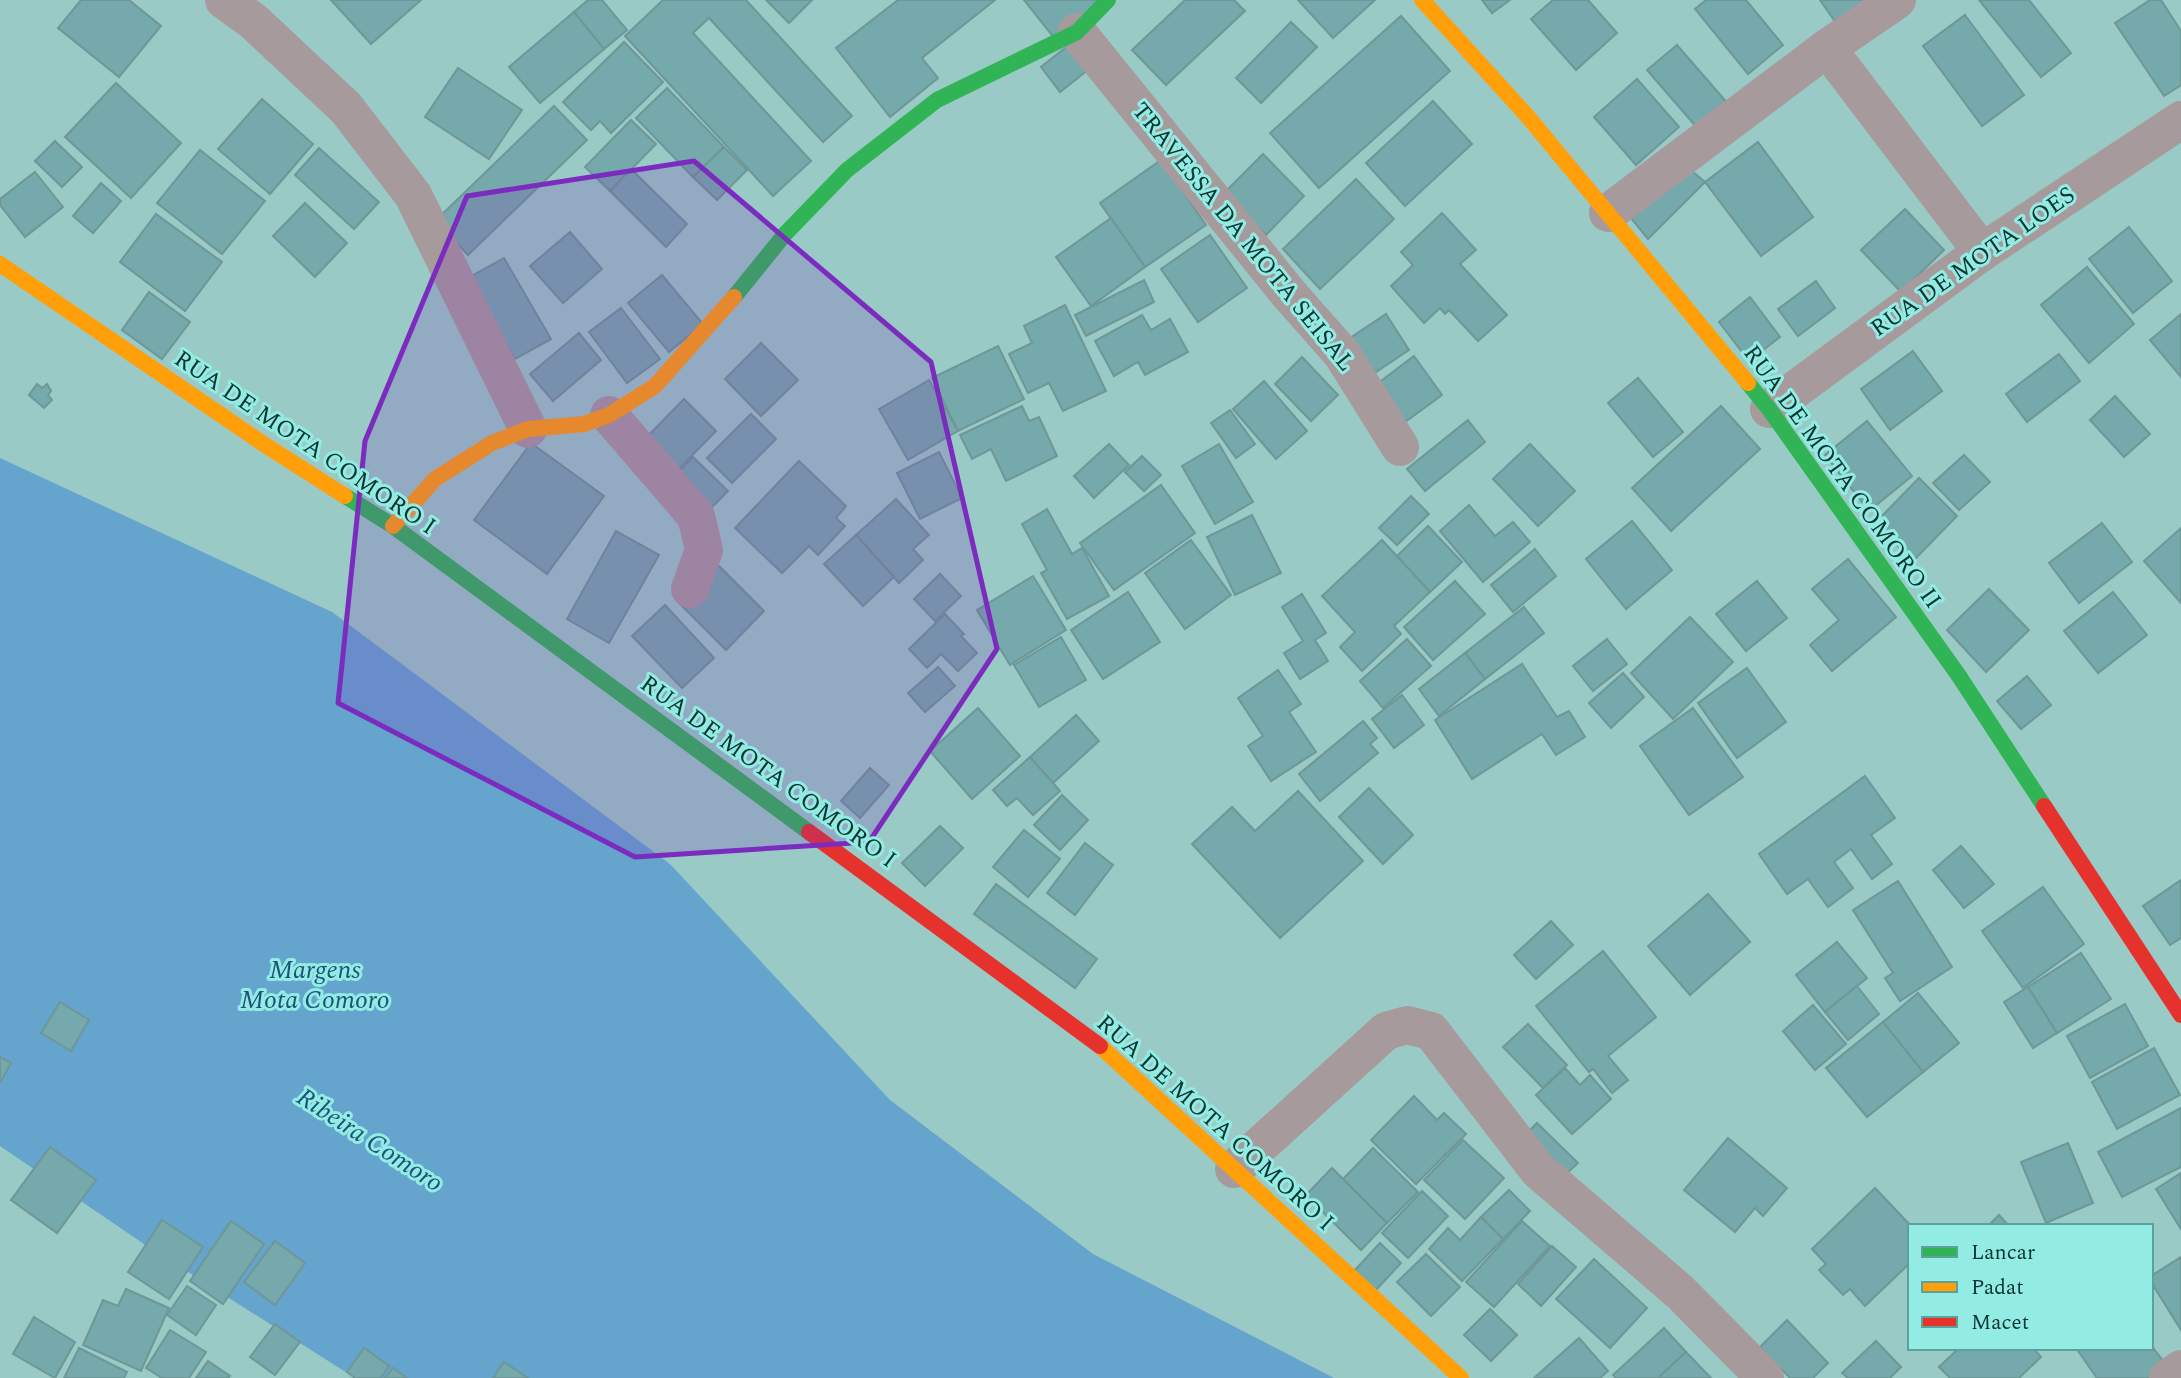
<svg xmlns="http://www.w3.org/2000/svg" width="2181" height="1378" font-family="Spectral,serif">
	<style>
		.water { fill: #64a4cd }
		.building { fill: #76a9ab; stroke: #6e9797; stroke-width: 2 }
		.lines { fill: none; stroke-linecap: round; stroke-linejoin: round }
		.street { stroke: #a79a9d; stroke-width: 38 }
		.fast { stroke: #30b455; stroke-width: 16 }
		.slow { stroke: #ff9f0a; stroke-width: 16 }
		.jam { stroke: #e5322d; stroke-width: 16 }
		.marked { fill: #7b2cbf; fill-opacity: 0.2; stroke: #7b2cbf; stroke-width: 5; stroke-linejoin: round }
		.labels { text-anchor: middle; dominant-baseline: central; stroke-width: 6; stroke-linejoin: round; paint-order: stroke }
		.street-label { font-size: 24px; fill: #0c3431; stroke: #92ece3 }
		.water-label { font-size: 26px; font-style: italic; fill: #1f517b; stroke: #92ece3 }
	</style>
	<rect width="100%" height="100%" fill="#99cac5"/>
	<!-- water -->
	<polygon class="water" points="0,458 332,612 670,864 890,1100 1093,1254 1334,1378 355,1378 144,1244 0,1146"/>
	<!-- building -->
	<g class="building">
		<polygon points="81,0 129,0 161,26 119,77 58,28"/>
		<polygon points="331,0 421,0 371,44"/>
		<polygon points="588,0 602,0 627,30 604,49 574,12"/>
		<polygon points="663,0 746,0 852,116 823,142 709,18 693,33 811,161 773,196 625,36"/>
		<polygon points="766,0 812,0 789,23"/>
		<polygon points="898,0 995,0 922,58 938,78 890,117 836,48"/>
		<polygon points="1024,0 1103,0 1055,39"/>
		<polygon points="1185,0 1234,0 1245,11 1166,85 1132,50"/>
		<polygon points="1298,0 1375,0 1333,38"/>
		<polygon points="1482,0 1510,0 1492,13"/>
		<polygon points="1553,0 1588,0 1617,33 1576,70 1531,19"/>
		<polygon points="1706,0 1746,0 1783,45 1748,74 1695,9"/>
		<polygon points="1820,0 1885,0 1841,30"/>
		<polygon points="1979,0 2029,0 2071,53 2041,77"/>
		<polygon points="2150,0 2161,0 2181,31 2181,85 2164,96 2115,23"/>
		<polygon points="574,12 604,49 540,103 509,67"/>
		<polygon points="1965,15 2024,95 1982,126 1923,46"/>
		<polygon points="1401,16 1450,71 1319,188 1270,133"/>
		<polygon points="1291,22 1317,47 1261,103 1236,78"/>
		<polygon points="1079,37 1098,62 1060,92 1041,67"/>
		<polygon points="624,42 663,82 611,133 600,121 591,130 563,102"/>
		<polygon points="1677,45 1729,105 1699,130 1647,70"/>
		<polygon points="458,68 522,110 489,159 425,117"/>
		<polygon points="1637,79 1679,127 1636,165 1594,117"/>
		<polygon points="116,83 181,143 131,198 65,137"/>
		<polygon points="667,88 724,147 693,177 636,118"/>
		<polygon points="262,99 313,144 270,194 218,149"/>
		<polygon points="1433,101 1472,144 1405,206 1366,163"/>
		<polygon points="554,106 587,140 468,255 435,221"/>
		<polygon points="631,120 656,144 610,191 585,167"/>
		<polygon points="55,141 82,167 62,187 35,161"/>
		<polygon points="1758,142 1813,217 1761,256 1705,182"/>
		<polygon points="724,147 747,170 717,200 693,177"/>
		<polygon points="319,148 379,202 354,229 295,175"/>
		<polygon points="200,150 265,201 222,254 157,203"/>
		<polygon points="1263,154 1304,196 1266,235 1224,193"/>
		<polygon points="1161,160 1206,225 1145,267 1100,203"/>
		<polygon points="1685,165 1705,182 1648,239 1626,212"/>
		<polygon points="631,169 687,224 666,247 610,191"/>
		<polygon points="35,172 63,207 25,237 0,205 0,199"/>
		<polygon points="1356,179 1394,219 1320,289 1283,249"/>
		<polygon points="101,183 121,201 93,233 73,216"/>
		<polygon points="305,203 347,243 315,277 273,236"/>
		<polygon points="1905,209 1944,250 1901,292 1861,250"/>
		<polygon points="1442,213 1476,250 1460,264 1507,315 1478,341 1449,310 1445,314 1440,308 1424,323 1391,286 1413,265 1401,252"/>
		<polygon points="156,214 222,262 185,311 120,262"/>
		<polygon points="1111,218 1145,267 1091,306 1056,257"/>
		<polygon points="2129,227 2172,281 2133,313 2089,259"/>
		<polygon points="570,232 602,269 563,303 530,266"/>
		<polygon points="1210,235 1247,288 1198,322 1161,269"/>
		<polygon points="504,258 551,339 515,359 468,278"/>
		<polygon points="2087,267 2134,324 2089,363 2041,305"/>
		<polygon points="662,275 703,324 669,352 628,303"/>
		<polygon points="1144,280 1154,302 1086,336 1075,315"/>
		<polygon points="1816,281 1835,308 1798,336 1778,309"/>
		<polygon points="149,292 190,322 162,359 122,330"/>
		<polygon points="1750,297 1780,337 1749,361 1719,322"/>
		<polygon points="1065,305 1106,391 1063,411 1049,383 1028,393 1009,354 1032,343 1024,326"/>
		<polygon points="621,308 660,359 627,383 589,332"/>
		<polygon points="1386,314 1409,350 1373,374 1350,338"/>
		<polygon points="2181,314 2181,377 2150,340"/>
		<polygon points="1142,315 1151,330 1170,319 1188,352 1145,375 1138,362 1114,376 1095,341"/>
		<polygon points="579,333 601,360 553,401 530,374"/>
		<polygon points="761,343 798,380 761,416 725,379"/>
		<polygon points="998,346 1024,399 958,431 932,378"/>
		<polygon points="1913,351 1942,391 1890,430 1861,389"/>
		<polygon points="2059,354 2080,381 2027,422 2006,394"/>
		<polygon points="1414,356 1442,395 1405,422 1377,384"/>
		<polygon points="1302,357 1338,395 1311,421 1275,384"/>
		<polygon points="1638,378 1683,432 1653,457 1608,403"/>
		<polygon points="929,380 958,431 908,460 879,409"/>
		<polygon points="1264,381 1307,431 1276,459 1233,409"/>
		<polygon points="37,384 42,388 47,384 51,391 48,395 52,400 44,408 29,395"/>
		<polygon points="2115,396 2150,434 2124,457 2090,420"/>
		<polygon points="684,399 716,431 669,479 637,447"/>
		<polygon points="1022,406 1029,421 1039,417 1057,456 1006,481 991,449 972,459 960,435"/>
		<polygon points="1721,406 1760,449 1671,531 1632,488"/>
		<polygon points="1230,410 1255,444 1236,458 1211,423"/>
		<polygon points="751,414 776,439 732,483 707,458"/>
		<polygon points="1468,420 1485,442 1425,491 1407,469"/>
		<polygon points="1867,421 1912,476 1869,511 1825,455"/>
		<polygon points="531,443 604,496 547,574 474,520"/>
		<polygon points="1109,444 1129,465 1094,498 1074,476"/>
		<polygon points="1219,444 1253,502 1215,524 1182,466"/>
		<polygon points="1530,444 1575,491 1538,526 1493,479"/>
		<polygon points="939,452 962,498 920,519 897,473"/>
		<polygon points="1964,455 1990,482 1959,510 1933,483"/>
		<polygon points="1142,456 1161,475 1144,491 1125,472"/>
		<polygon points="693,457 728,491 703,516 669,482"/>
		<polygon points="799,461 846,506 836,518 845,526 818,555 809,546 782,573 735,528"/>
		<polygon points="1919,478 1957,516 1913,561 1875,523"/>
		<polygon points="1161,485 1195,533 1114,590 1080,543"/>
		<polygon points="1411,496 1429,514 1397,545 1379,528"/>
		<polygon points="896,499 929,535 913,549 923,560 899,583 856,535"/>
		<polygon points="1469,505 1495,536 1513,522 1530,542 1483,582 1440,531"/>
		<polygon points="1047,509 1072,554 1082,548 1109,596 1067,619 1041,573 1047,570 1022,524"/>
		<polygon points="1252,515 1281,573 1235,595 1207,537"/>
		<polygon points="1632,521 1672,570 1626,609 1586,559"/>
		<polygon points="2102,523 2132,562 2079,603 2049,563"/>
		<polygon points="1428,526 1462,562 1430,592 1397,556"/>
		<polygon points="2181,528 2181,603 2144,561"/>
		<polygon points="616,531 659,555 609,643 567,619"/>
		<polygon points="856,535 894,577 863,606 824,564"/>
		<polygon points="1191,540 1231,595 1185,629 1145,573"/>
		<polygon points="1382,540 1430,592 1394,626 1401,634 1362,671 1340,647 1355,632 1322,596"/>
		<polygon points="1535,549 1556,576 1513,612 1491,585"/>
		<polygon points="1848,559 1896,617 1832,671 1810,645 1839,620 1812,589"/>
		<polygon points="717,564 764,611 726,650 679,603"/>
		<polygon points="940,574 961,596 935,621 914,599"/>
		<polygon points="1033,576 1066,630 1010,665 977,610"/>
		<polygon points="1455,581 1485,614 1433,660 1404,627"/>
		<polygon points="1757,581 1787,618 1746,651 1716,614"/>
		<polygon points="1989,589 2029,630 1986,672 1947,630"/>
		<polygon points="1128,592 1160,642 1103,679 1071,630"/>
		<polygon points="2113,592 2147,635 2098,673 2064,631"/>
		<polygon points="1302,594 1326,633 1315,640 1328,661 1300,679 1284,653 1303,641 1282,607"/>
		<polygon points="665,605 714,658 682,688 632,636"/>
		<polygon points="1524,607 1544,633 1485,679 1465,653"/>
		<polygon points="945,614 964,634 961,636 977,653 958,671 941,654 927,668 909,649"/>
		<polygon points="1690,617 1733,662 1673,719 1631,673"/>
		<polygon points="1061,637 1086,680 1039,707 1014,665"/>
		<polygon points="1407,639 1431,666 1383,708 1360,681"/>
		<polygon points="1607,639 1627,664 1593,691 1573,666"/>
		<polygon points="1465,653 1485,679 1439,716 1419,689"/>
		<polygon points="1522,664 1557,717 1569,711 1585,737 1556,755 1542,734 1472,779 1435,720"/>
		<polygon points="938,667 955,686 925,712 908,693"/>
		<polygon points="1747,668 1786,722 1737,758 1698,703"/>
		<polygon points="1278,670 1301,704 1289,712 1316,752 1271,781 1248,746 1263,736 1238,698"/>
		<polygon points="1623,673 1644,697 1611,728 1589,703"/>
		<polygon points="2027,676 2051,705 2021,729 1997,701"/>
		<polygon points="1402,695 1424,725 1394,748 1372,719"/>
		<polygon points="978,708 1020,756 972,799 930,751"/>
		<polygon points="1693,708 1743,777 1689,815 1640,746"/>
		<polygon points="1076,715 1099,741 1053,783 1030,757"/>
		<polygon points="1363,721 1377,738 1370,744 1378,753 1320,801 1299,774"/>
		<polygon points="1030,757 1060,791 1033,815 1017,798 1007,806 993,790"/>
		<polygon points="870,768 889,785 860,818 841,801"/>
		<polygon points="1865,776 1895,818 1871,835 1892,864 1872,879 1851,849 1834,862 1853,888 1828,907 1808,879 1787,894 1759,854"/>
		<polygon points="1369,788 1413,835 1383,864 1339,817"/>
		<polygon points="1298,791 1363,861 1280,938 1192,844 1232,807 1255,831"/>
		<polygon points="1062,795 1088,820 1060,850 1034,825"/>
		<polygon points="940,826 963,848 925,886 902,863"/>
		<polygon points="1024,830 1060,859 1028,897 993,867"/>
		<polygon points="1085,843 1113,865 1075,915 1047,893"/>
		<polygon points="1961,846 1994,884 1964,908 1933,870"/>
		<polygon points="2181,880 2181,938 2170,945 2143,906"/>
		<polygon points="1898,881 1952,967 1900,1001 1885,978 1893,973 1853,910"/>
		<polygon points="996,884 1097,959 1075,988 974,914"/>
		<polygon points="2043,887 2084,944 2023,988 1982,931"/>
		<polygon points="1708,894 1750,942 1690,995 1648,946"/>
		<polygon points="1551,921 1573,945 1536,979 1514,955"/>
		<polygon points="1837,942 1867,978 1825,1012 1796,975"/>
		<polygon points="1603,951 1656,1017 1608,1056 1628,1080 1612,1093 1593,1069 1589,1072 1536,1006"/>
		<polygon points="2081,953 2111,999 2057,1033 2028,987"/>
		<polygon points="1857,986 1879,1014 1848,1040 1825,1012"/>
		<polygon points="2028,987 2057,1033 2033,1048 2004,1002"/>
		<polygon points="1918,993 1959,1043 1923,1072 1883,1022"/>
		<polygon points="60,1002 89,1020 71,1051 41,1033"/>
		<polygon points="2125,1004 2148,1046 2090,1078 2067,1036"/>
		<polygon points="1813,1005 1846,1044 1815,1070 1783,1031"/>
		<polygon points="1883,1022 1923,1072 1867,1117 1826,1068"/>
		<polygon points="1528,1024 1567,1065 1543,1088 1503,1047"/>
		<polygon points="2154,1048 2180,1095 2117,1129 2092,1082"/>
		<polygon points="0,1057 11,1063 0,1083"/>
		<polygon points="1565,1068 1580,1085 1590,1075 1611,1099 1572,1134 1536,1095"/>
		<polygon points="1414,1096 1437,1120 1444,1113 1466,1134 1416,1184 1371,1140"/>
		<polygon points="2181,1108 2181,1167 2122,1197 2098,1152"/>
		<polygon points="1537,1123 1578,1163 1565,1175 1524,1136"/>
		<polygon points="1728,1138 1787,1188 1763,1216 1755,1208 1735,1232 1684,1190"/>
		<polygon points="1463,1140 1504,1178 1465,1219 1424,1180"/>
		<polygon points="2068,1143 2093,1203 2046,1223 2021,1162"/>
		<polygon points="50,1147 96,1180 57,1233 11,1200"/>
		<polygon points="1373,1148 1418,1192 1387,1223 1343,1179"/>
		<polygon points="1332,1168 1387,1223 1361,1250 1306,1195"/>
		<polygon points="2181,1173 2181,1229 2156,1189"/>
		<polygon points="1875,1188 1911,1226 1910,1263 1865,1306 1850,1289 1843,1295 1819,1270 1826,1264 1812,1249"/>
		<polygon points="1509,1190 1530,1211 1503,1239 1481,1217"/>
		<polygon points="1422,1191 1448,1216 1408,1258 1382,1233"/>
		<polygon points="1999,1215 2009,1226 1988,1226"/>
		<polygon points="1481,1217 1503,1239 1462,1281 1429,1249 1448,1228 1460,1240"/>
		<polygon points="162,1220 203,1247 169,1299 128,1272"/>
		<polygon points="231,1221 264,1244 223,1304 190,1281"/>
		<polygon points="1522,1221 1550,1246 1494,1307 1466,1282"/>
		<polygon points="275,1241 305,1263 275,1305 244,1282"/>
		<polygon points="1380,1243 1401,1263 1375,1291 1354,1271"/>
		<polygon points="1552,1246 1576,1267 1541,1306 1518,1284"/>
		<polygon points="1426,1254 1460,1287 1431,1316 1397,1282"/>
		<polygon points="2181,1257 2181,1330 2151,1282 2151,1276"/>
		<polygon points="1594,1259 1647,1308 1610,1348 1556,1299"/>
		<polygon points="187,1286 216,1305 196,1335 167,1315"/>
		<polygon points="126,1289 169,1308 141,1371 83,1345 103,1300 118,1306"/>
		<polygon points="1490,1309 1517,1335 1491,1361 1464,1335"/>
		<polygon points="34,1317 75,1342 55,1378 13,1354"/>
		<polygon points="1787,1320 1828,1363 1813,1378 1790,1378 1760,1347"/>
		<polygon points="275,1324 300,1342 275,1375 250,1357"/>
		<polygon points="1664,1328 1686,1352 1658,1378 1616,1378 1613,1375"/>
		<polygon points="170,1330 206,1352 189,1378 162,1378 146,1368"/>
		<polygon points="1579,1338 1608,1371 1600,1378 1534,1378"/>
		<polygon points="1876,1341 1901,1367 1890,1378 1848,1378 1842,1373"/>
		<polygon points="2151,1345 2170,1370 2160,1378 2097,1378 2076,1348 2151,1348"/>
		<polygon points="79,1348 127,1372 124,1378 64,1378"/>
		<polygon points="364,1348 389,1366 381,1378 355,1378 347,1372"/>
		<polygon points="1959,1348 2033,1348 2041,1357 2019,1378 1950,1378 1939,1367"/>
		<polygon points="1686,1352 1711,1378 1658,1378"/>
		<polygon points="208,1361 230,1376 228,1378 196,1378"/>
		<polygon points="504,1362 528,1378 493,1378"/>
		<polygon points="393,1368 407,1378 385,1378"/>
	</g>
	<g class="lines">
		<!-- street -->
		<g class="street">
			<polyline points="224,0 253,21 346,108 413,195 528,429"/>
			<polyline points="1077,32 1289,294 1342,354 1400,447"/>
			<polyline points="1827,48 1982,252"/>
			<polyline points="1608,213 1827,48 1897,0"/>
			<polyline points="1769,409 1982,252 2181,120"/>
			<polyline points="609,415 696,516 704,550 690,589"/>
			<polyline points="1234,1169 1386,1031 1407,1025 1431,1031 1538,1170 1680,1292 1765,1378"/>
			<polyline points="2168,1378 2181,1369"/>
		</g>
		<!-- fast -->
		<g class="fast">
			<polyline points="734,297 785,234 847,170 937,100 1077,32 1108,0"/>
			<polyline points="1748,383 1769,409 1959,676 2044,806"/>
			<polyline points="345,496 393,526 809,832"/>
		</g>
		<!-- slow -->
		<g class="slow">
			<polyline points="1422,0 1529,118 1748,383"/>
			<polyline points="0,264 265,445 345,496"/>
			<polyline points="393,526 435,479 492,443 528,429 584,424 609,415 655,386 734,297"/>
			<polyline points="1100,1046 1461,1378"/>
		</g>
		<!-- jam -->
		<g class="jam">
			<polyline points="2044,806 2181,1015"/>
			<polyline points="809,832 1100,1046"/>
		</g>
	</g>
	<!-- marked area -->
	<path class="marked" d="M694,161L931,362L997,649L869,842L635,857L338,703L365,441L467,196Z"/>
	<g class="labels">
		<!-- street labels -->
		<g class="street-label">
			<text transform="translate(1243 237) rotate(51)">TRAVESSA DA MOTA SEISAL</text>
			<text transform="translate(1973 262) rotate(-35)">RUA DE MOTA LOES</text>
			<text transform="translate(305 443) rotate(34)">RUA DE MOTA COMORO I</text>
			<text transform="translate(1842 477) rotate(54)">RUA DE MOTA COMORO II</text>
			<text transform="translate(768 772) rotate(36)">RUA DE MOTA COMORO I</text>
			<text transform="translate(1215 1123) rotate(42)">RUA DE MOTA COMORO I</text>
		</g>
		<!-- water labels -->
		<g class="water-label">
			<text x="315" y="970">Margens<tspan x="315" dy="30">Mota Comoro</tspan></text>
			<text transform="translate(370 1140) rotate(33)">Ribeira Comoro</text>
		</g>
	</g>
	<!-- legend -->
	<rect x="1908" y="1224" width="245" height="126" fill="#92ece3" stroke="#5ca29c" stroke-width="2"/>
	<rect x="1922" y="1247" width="35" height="10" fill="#30b455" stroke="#5ca29c" stroke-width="2"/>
	<text x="1971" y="1259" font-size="21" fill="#0c3431">Lancar</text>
	<rect x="1922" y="1282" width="35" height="10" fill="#ff9f0a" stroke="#5ca29c" stroke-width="2"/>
	<text x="1971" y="1294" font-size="21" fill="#0c3431">Padat</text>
	<rect x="1922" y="1317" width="35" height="10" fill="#e5322d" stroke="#5ca29c" stroke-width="2"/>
	<text x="1971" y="1329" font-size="21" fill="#0c3431">Macet</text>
</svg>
